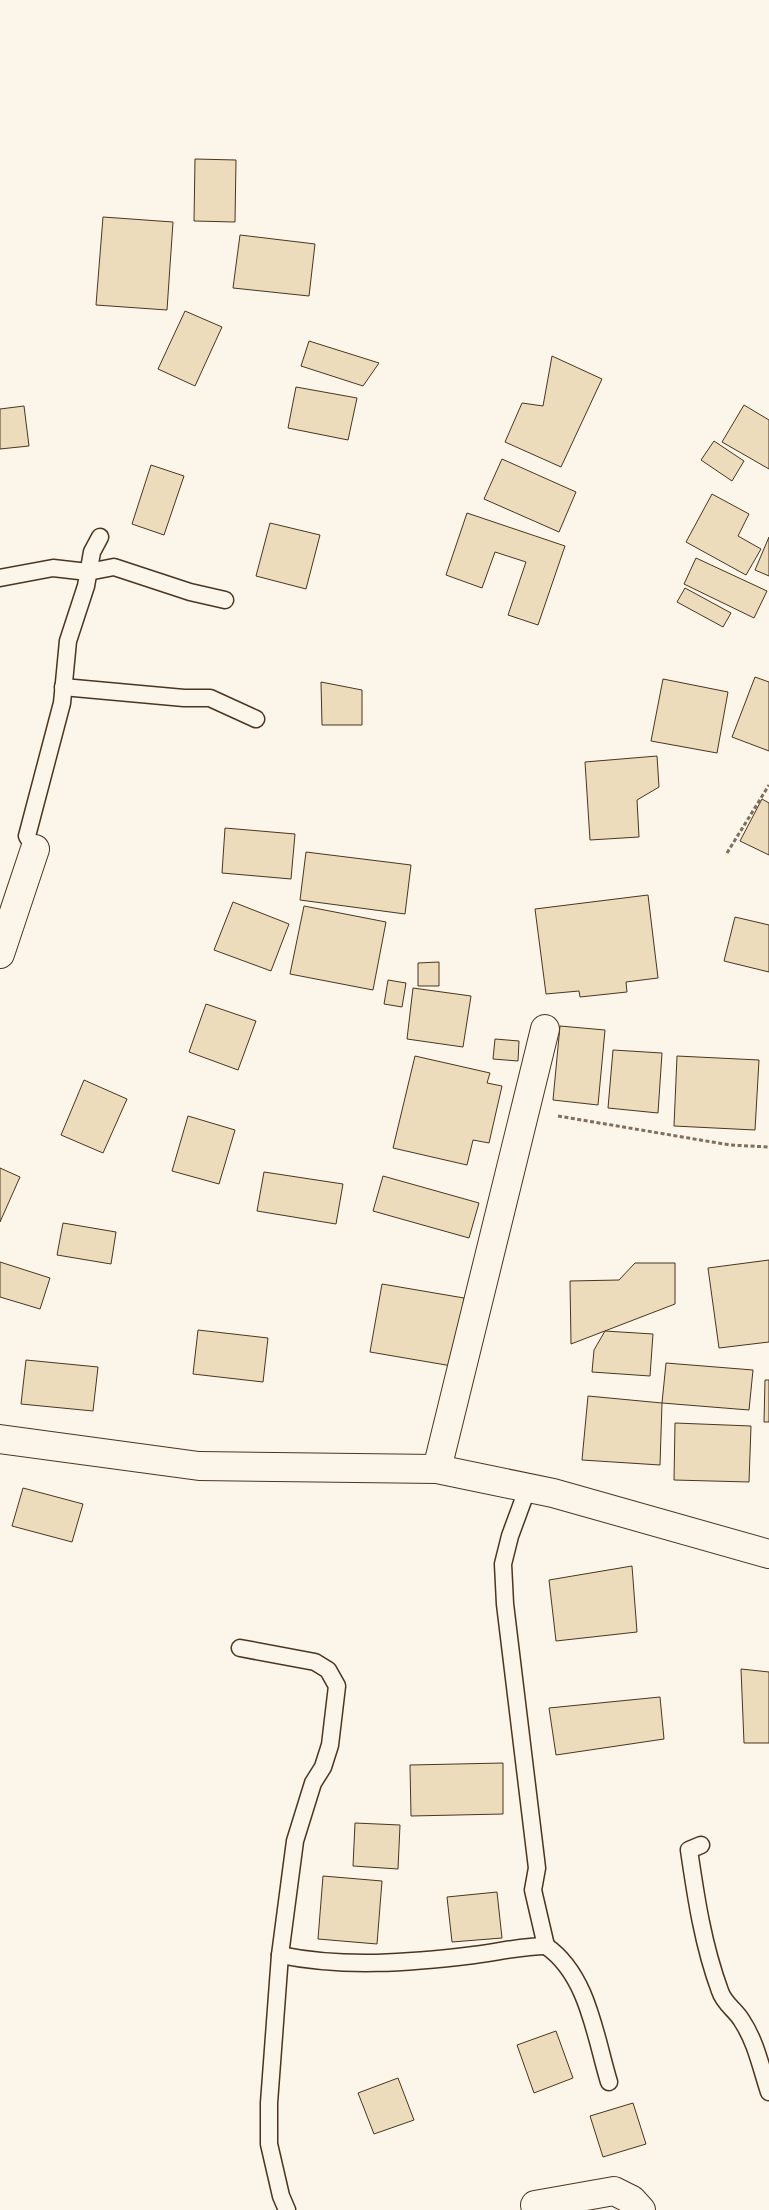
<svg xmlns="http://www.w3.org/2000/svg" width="769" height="2210" font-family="'Roboto Condensed',sans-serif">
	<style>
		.building { fill: #ecdcbc; stroke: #4a3520 }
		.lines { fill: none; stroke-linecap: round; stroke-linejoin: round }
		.lane-casing { stroke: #4a3520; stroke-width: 19 }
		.street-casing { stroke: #4a3520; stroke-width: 30 }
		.path { stroke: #7f6f5c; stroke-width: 3; stroke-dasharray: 4 2.5; stroke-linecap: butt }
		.lane { stroke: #fbf6e9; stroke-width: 16 }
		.street { stroke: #fbf6e9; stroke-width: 28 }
	</style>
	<rect width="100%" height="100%" fill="#fbf6e9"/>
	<!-- building -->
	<g class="building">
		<polygon points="195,159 236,160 235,222 194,221"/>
		<polygon points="103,217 173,222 167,310 96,305"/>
		<polygon points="240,235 315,244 309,296 233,288"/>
		<polygon points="185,311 222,327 195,386 158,369"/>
		<polygon points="309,341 379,363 363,386 301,366"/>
		<polygon points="552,356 602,379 561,467 505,442 522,403 543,406"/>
		<polygon points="296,387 357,398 348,440 288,428"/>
		<polygon points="744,405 769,420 769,469 722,442"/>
		<polygon points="24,406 29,446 0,449 0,409"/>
		<polygon points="714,441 744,461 732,481 701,460"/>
		<polygon points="502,459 576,492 559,532 484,499"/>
		<polygon points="151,465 184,476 164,535 132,524"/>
		<polygon points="712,494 749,514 738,536 761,549 746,575 686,542"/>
		<polygon points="467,513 565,546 538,625 508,615 526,562 495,552 482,588 446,575"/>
		<polygon points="270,523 320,535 306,589 256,576"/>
		<polygon points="769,537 769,576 755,570"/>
		<polygon points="696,558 767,591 754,618 684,584"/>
		<polygon points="685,588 731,613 723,627 677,602"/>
		<polygon points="755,677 769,682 769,751 732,737"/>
		<polygon points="663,679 728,692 717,753 651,741"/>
		<polygon points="321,682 362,690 362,725 322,725"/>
		<polygon points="657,756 659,787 637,800 639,837 590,840 585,762"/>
		<polygon points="762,799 769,803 769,855 740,841"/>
		<polygon points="225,828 295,834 291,879 222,873"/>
		<polygon points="306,852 411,865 405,914 300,900"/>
		<polygon points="648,895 658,978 626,982 627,992 580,997 579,991 546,994 535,909"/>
		<polygon points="233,902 289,924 271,971 214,950"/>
		<polygon points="304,906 386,922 373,990 290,974"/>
		<polygon points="735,917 769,925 769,972 724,961"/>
		<polygon points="439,962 439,986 418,986 418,963"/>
		<polygon points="388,980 406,983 402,1007 384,1004"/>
		<polygon points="413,988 471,996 463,1047 407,1039"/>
		<polygon points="206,1004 256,1021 238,1070 189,1052"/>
		<polygon points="560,1026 605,1030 598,1105 553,1100"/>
		<polygon points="495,1039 519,1041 518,1061 493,1059"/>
		<polygon points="613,1050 662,1053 658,1113 608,1108"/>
		<polygon points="415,1056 490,1073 487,1083 502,1086 489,1143 473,1140 467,1165 393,1148"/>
		<polygon points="677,1056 759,1060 755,1130 674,1126"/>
		<polygon points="84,1080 127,1099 103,1153 61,1135"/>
		<polygon points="188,1116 235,1130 219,1184 172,1171"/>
		<polygon points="0,1168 20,1177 0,1222"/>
		<polygon points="264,1172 343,1184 336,1224 257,1211"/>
		<polygon points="383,1176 479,1203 469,1238 373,1211"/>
		<polygon points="63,1223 116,1232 111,1264 57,1255"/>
		<polygon points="769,1260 769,1342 719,1348 708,1268"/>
		<polygon points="0,1262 50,1278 40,1309 0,1297"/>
		<polygon points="635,1263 675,1263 675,1304 571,1344 570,1281 619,1280"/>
		<polygon points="382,1284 464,1298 452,1366 370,1352"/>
		<polygon points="198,1330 268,1338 263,1382 193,1374"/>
		<polygon points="605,1331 653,1334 650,1376 592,1372 594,1350"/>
		<polygon points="26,1360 98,1367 93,1411 21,1404"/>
		<polygon points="666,1363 753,1370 749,1410 662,1403"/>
		<polygon points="765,1380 769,1380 769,1422 764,1422"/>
		<polygon points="588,1396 662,1403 660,1465 582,1460"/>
		<polygon points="675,1423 751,1426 749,1482 674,1480"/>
		<polygon points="23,1488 83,1504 72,1542 12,1526"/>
		<polygon points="632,1566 637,1632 556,1641 549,1580"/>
		<polygon points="741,1669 769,1672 769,1743 744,1743"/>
		<polygon points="660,1697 664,1739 556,1755 549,1708"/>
		<polygon points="503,1763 503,1814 411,1816 410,1765"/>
		<polygon points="355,1823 400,1825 398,1869 353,1866"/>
		<polygon points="323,1876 382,1881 377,1944 318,1939"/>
		<polygon points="497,1892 502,1938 452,1942 447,1897"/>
		<polygon points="556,2031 573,2078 534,2093 517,2045"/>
		<polygon points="398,2078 414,2120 374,2134 358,2093"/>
		<polygon points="633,2103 646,2144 603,2157 590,2116"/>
	</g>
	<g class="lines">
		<!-- lane casing -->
		<g class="lane-casing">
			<g id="lane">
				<polyline points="0,578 53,568 88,572 114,567 190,592 225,600"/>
				<polyline points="63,687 184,698 210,698 256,719"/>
				<polyline points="35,849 27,836 62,703 68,641 86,586 92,552 100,537"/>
				<polyline points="240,1648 315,1662 328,1670 337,1686 330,1745 323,1767 313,1783 295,1841 280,1955 269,2103 269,2144 281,2196 287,2210"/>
				<path d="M701,1845L689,1850C696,1898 703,1945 720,1991C724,2004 736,2010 742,2021C756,2042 761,2068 769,2092"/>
				<path d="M546,1946C588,1975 595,2036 609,2082"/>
				<path d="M280,1955C344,1968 409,1963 474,1955C498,1952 522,1946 546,1946L533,1890L537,1868L505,1604L503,1564L510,1536L528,1487"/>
			</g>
		</g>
		<!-- street casing -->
		<g class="street-casing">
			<g id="street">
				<polyline points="0,954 35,849"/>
				<polyline points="0,1439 199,1466 437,1469 553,1493 769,1554"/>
				<polyline points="437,1469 545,1029"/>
				<polyline points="535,2205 614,2191 632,2200 641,2210"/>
			</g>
		</g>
		<!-- path -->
		<g class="path">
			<polyline points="727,853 769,785"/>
			<polyline points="558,1116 730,1145 769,1147"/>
		</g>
		<!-- lane -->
		<use href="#lane" class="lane"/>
		<!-- street -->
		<use href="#street" class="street"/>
	</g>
</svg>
